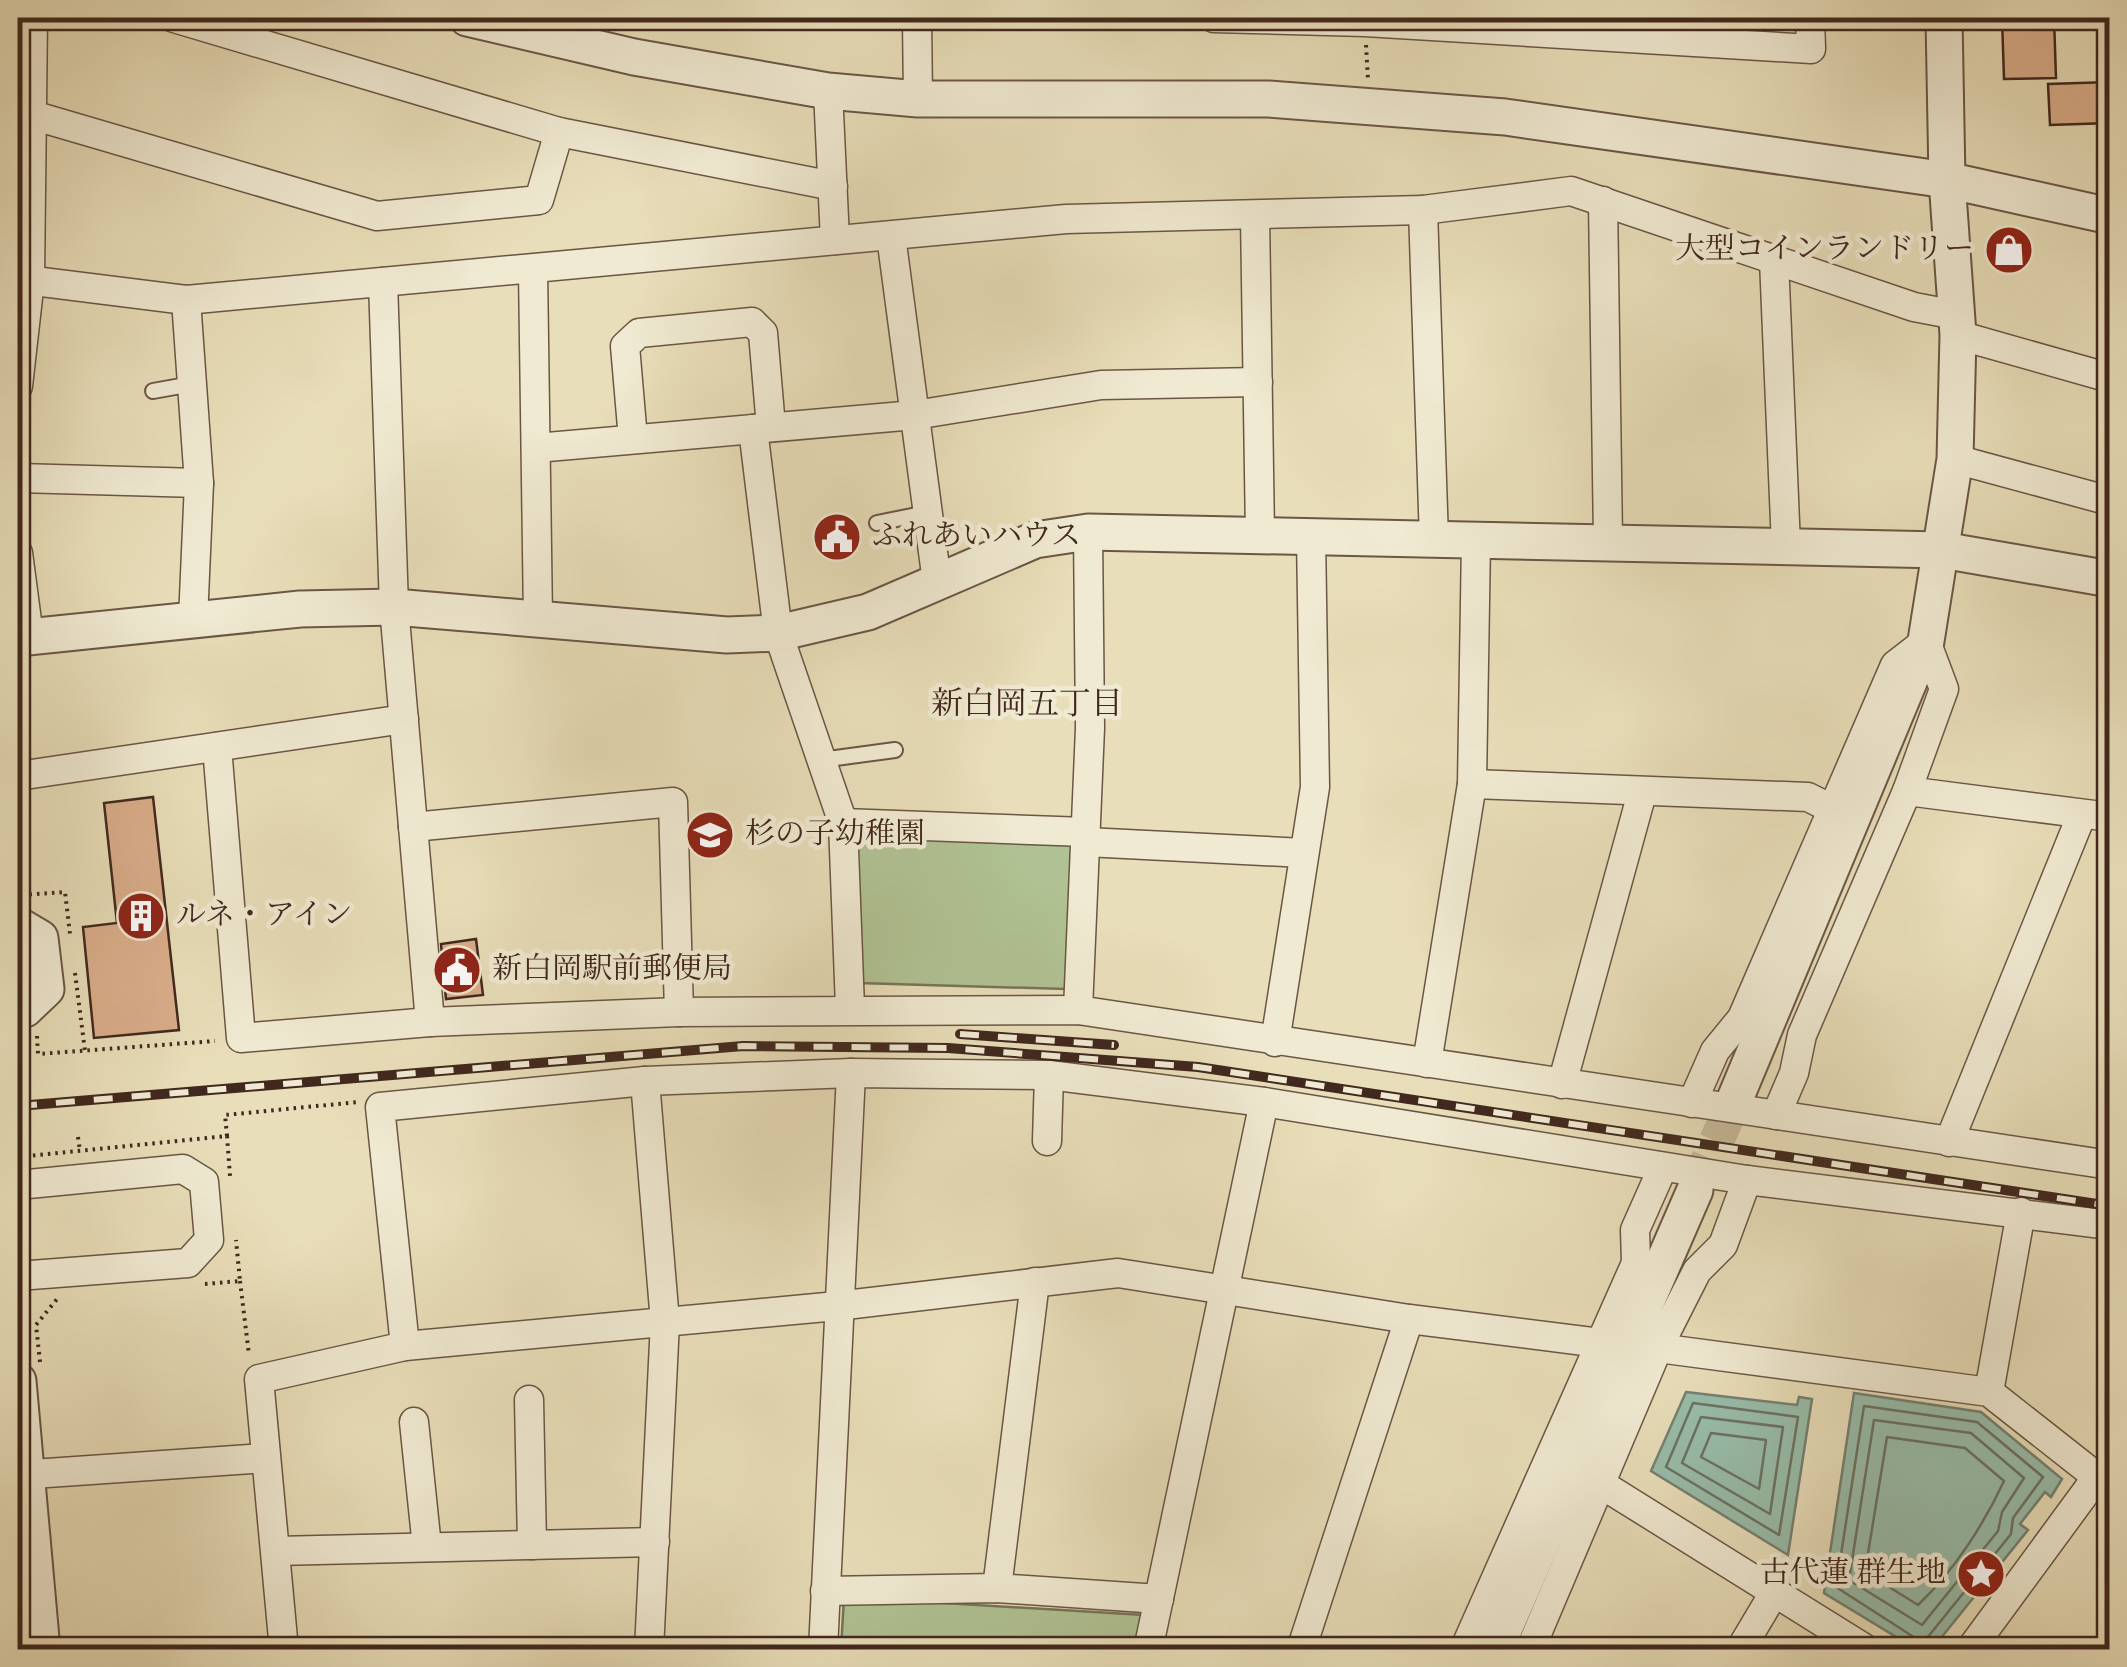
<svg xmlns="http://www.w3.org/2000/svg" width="2127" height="1667" font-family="'IM FELL English','Noto Serif JP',serif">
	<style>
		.green { fill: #b0c293; stroke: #787558; stroke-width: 2.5 }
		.water { fill: #98bdaa; stroke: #758172; stroke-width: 2.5 }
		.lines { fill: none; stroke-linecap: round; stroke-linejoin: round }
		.shore { stroke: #6c7264; stroke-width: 2.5 }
		.building { fill: #daad8a; stroke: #41281e; stroke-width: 2.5 }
		.tertiary-tunnel { stroke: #c7ba9a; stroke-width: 35; stroke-dasharray: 35 18; stroke-linecap: butt }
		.service-casing { stroke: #6b5645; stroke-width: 18 }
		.minor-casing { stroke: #6b5645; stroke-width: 31 }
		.tertiary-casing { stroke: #6b5645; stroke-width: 39 }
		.path { stroke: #41281e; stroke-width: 4; stroke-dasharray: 2.5 5; stroke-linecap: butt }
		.service { stroke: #f0ead2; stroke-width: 14 }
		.minor { stroke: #f0ead2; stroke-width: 28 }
		.tertiary { stroke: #f0ead2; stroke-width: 35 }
		.rail-casing { stroke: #41281e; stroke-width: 10 }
		.rail { stroke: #f0ead2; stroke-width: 6; stroke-dasharray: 19; stroke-linecap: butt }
		.labels { text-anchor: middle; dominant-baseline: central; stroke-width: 9; stroke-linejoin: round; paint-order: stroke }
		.poi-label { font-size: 30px; fill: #41281e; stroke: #f0ead2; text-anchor: start }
		.neighbourhood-label { font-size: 32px; fill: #41281e; stroke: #f0ead2 }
	</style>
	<rect width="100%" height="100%" fill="#e8deb9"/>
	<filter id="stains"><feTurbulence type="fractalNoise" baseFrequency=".002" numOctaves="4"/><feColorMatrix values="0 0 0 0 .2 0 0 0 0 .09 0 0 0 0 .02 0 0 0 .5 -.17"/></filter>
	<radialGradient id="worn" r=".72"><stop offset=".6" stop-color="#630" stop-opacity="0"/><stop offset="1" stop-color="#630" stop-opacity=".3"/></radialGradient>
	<!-- green -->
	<g class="green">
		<polygon points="856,833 1075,840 1065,989 859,983"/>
		<polygon points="844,1597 1144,1615 1136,1649 841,1650"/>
	</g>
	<!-- water -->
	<g class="water">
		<polygon points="1686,1392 1797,1405 1799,1397 1812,1399 1788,1555 1651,1471"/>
		<polygon points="1854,1393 1981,1412 2062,1479 2051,1497 2045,1492 2020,1524 2028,1530 1932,1649 1916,1649 1824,1593"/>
	</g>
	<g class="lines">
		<!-- shore -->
		<g class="shore">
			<polygon points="1693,1403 1798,1417 1779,1535 1666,1467"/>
			<polygon points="1864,1406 1977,1422 2043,1477 2013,1518 2011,1534 1923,1643 1836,1587"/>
			<polygon points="1701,1417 1783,1427 1770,1514 1682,1463"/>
			<polygon points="1874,1420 1971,1433 2024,1478 2002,1512 1998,1531 1922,1625 1849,1580"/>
			<polygon points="1711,1433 1766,1440 1759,1489 1701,1457"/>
			<path d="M1887,1437L1965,1448L2004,1481C1984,1524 1954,1571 1918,1605L1865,1572Z"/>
		</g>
	</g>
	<!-- building -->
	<g class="building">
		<polygon points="2002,18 2054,18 2056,78 2004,79"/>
		<polygon points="2110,82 2110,123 2050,125 2048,84"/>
		<polygon points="153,797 179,1030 94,1038 83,927 117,923 104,803"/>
		<polygon points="476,939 483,995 446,999 441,944"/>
	</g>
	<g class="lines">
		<!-- tertiary-tunnel -->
		<polyline class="tertiary-tunnel" points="1695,1190 1735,1099"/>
		<!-- service casing -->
		<g class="service-casing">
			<g id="service">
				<polyline points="153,391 192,384"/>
				<polyline points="877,523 927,513"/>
				<polyline points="821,760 895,750"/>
			</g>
		</g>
		<!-- minor casing -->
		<g class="minor-casing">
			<g id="minor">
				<polyline points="174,18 559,132"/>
				<polyline points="917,18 918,99"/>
				<polyline points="1214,18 1365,22 1811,49 1810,18"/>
				<polyline points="828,91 835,240"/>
				<polyline points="32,115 377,216 539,200 559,132 833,186"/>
				<polyline points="1603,201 1608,541"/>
				<polyline points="1423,210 1434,540"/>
				<polyline points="1255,216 1260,535"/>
				<polyline points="891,236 937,582"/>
				<polyline points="1774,260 1786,546"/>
				<polyline points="533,270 538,619"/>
				<polyline points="18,279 186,300 1066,219 1423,210 1571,191 1914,307 1956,315"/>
				<polyline points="383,282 394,607 430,1022"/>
				<polyline points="186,300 199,483 193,620"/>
				<polyline points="1958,335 2110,378"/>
				<polyline points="18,386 30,280 33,18"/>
				<polyline points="753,429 778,633 843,823 850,1008"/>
				<polyline points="633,439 625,346 639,333 752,322 763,333 771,427"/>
				<polyline points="536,448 915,415 1101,385 1258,382"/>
				<polyline points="1955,459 2110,501"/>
				<polyline points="18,478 199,483"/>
				<polyline points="18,553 29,636"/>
				<polyline points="217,747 241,1038 430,1022 679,1012 1078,1010 2110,1165"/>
				<polyline points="18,776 404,719"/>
				<polyline points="1472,784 1808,797 1834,810"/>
				<polyline points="1907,791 2110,817"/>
				<polyline points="843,823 1086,832"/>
				<polyline points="413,827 673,802 679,1012"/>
				<polyline points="1086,842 1304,853"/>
				<polyline points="1078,1010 1090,728 1088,532"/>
				<polyline points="1275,1042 1315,787 1311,536"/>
				<polyline points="1427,1063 1472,784 1476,541"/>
				<polyline points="645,1081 665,1322 649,1650"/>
				<polyline points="1562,1084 1642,793"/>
				<polyline points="1692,1103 1715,1051 1742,1018 1895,665 1926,641 1944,689 1907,791 1802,1035 1794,1073 1776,1115"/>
				<polyline points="1047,1141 1049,1075"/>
				<polyline points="1949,1142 2082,814"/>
				<polyline points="18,1185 183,1169 204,1182 209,1240 188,1263 18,1276"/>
				<polyline points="405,1346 380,1107 645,1081 851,1073 1049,1075 1264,1102 1747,1180 2110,1225"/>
				<polyline points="1658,1348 1989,1392 2097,1477 1970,1650"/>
				<polyline points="1989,1392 2021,1212"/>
				<polyline points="529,1400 532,1545"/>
				<polyline points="414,1422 427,1547"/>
				<polyline points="18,1475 265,1458"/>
				<polyline points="1601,1484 1867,1650"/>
				<polyline points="276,1551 655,1542"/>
				<polyline points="997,1588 1035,1282"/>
				<polyline points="825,1591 997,1588 1159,1599"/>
				<polyline points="284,1650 259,1379 405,1346 837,1306 1118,1273 1409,1319 1600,1343"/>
				<polyline points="823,1650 851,1073"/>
				<polyline points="1148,1650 1264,1102"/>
				<polyline points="1301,1650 1409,1319"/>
				<polyline points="1464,1650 1636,1263 1635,1230 1663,1167"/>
				<polyline points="1530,1650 1658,1348 1697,1271 1723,1245 1747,1180"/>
				<polyline points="1740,1650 1774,1593"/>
			</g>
		</g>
		<!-- tertiary casing -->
		<g class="tertiary-casing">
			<g id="tertiary">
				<polyline points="467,18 634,57 828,91 918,99 1268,99 1505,117 1947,180 2110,216"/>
				<polyline points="18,638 300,609 394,607 727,635 778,633 868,612 1035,540 1088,532 1942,550 2110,579"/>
				<polyline points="18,925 40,938 46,989 25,1009 18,1010"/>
				<polyline points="1735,1099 1926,641 1955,459 1958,335 1947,180 1944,18"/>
				<polyline points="18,1381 42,1650"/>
				<polyline points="1495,1650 1695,1190"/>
			</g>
		</g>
		<!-- path -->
		<g class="path">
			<polyline points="1366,45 1368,80"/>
			<polyline points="22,895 65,892 70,934"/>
			<polyline points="75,973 85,1051"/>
			<polyline points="37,1036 38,1054 215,1041"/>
			<polyline points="19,1037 21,1057"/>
			<polyline points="227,1136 225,1115 358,1102"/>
			<polyline points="78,1137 80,1151"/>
			<polyline points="18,1157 227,1136 230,1176"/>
			<polyline points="240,1281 249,1355"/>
			<polyline points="205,1284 240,1281 236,1240"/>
			<polyline points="40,1362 36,1325 57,1299"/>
		</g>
		<!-- service -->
		<use href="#service" class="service"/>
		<!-- minor -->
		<use href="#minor" class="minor"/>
		<!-- tertiary -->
		<use href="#tertiary" class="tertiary"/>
		<!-- rail casing -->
		<g class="rail-casing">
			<g id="rail">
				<polyline points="960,1034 1114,1045"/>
				<polyline points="18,1106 743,1046 948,1048 1198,1067 2110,1206"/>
			</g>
		</g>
		<!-- rail -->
		<use href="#rail" class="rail"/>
	</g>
	<!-- icons -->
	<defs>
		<g id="shop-disc" transform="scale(2.5)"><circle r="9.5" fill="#8f2418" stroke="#f0ead2"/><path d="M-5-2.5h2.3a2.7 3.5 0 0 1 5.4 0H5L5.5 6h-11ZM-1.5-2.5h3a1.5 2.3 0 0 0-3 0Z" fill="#fff"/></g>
		<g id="civic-disc" transform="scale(2.5)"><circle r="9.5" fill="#8f2418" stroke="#f0ead2"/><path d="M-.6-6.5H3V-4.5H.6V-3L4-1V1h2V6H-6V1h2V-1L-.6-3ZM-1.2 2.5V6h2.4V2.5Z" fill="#fff"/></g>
		<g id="school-disc" transform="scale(2.5)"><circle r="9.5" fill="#8f2418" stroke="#f0ead2"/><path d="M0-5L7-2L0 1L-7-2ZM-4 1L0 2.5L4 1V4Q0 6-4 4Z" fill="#fff"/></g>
		<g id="building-disc" transform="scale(2.5)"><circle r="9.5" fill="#8f2418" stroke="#f0ead2"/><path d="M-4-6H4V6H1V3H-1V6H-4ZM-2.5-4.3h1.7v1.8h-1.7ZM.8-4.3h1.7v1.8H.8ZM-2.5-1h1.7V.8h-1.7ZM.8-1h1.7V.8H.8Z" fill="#fff"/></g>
		<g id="sight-disc" transform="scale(2.5)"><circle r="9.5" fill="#8f2418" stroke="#f0ead2"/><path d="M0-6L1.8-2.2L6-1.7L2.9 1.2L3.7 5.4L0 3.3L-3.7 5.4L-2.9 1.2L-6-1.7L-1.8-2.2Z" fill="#fff"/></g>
	</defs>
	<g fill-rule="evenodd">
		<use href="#shop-disc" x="2009" y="250"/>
		<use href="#civic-disc" x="837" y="537"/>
		<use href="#school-disc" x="710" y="835"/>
		<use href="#building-disc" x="141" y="916"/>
		<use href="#civic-disc" x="457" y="970"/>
		<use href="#sight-disc" x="1981" y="1574"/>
	</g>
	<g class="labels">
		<!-- poi labels -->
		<g class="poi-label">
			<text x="1974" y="250" text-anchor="end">大型コインランドリー</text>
			<text x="872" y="537">ふれあいハウス</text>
			<text x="745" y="835">杉の子幼稚園</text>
			<text x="176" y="916">ルネ・アイン</text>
			<text x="492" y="970">新白岡駅前郵便局</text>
			<text x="1946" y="1574" text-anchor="end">古代蓮 群生地</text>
		</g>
		<!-- neighbourhood labels -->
		<g class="neighbourhood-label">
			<text x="1027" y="705">新白岡五丁目</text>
		</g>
	</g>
	<!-- margin -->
	<rect width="2127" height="1667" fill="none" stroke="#e8deb9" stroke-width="60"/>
	<rect x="20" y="20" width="2087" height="1627" fill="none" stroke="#41281e" stroke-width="5"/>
	<rect x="30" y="30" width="2067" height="1607" fill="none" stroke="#41281e" stroke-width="2.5"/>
	<rect width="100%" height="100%" filter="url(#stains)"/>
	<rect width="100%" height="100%" fill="url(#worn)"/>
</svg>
